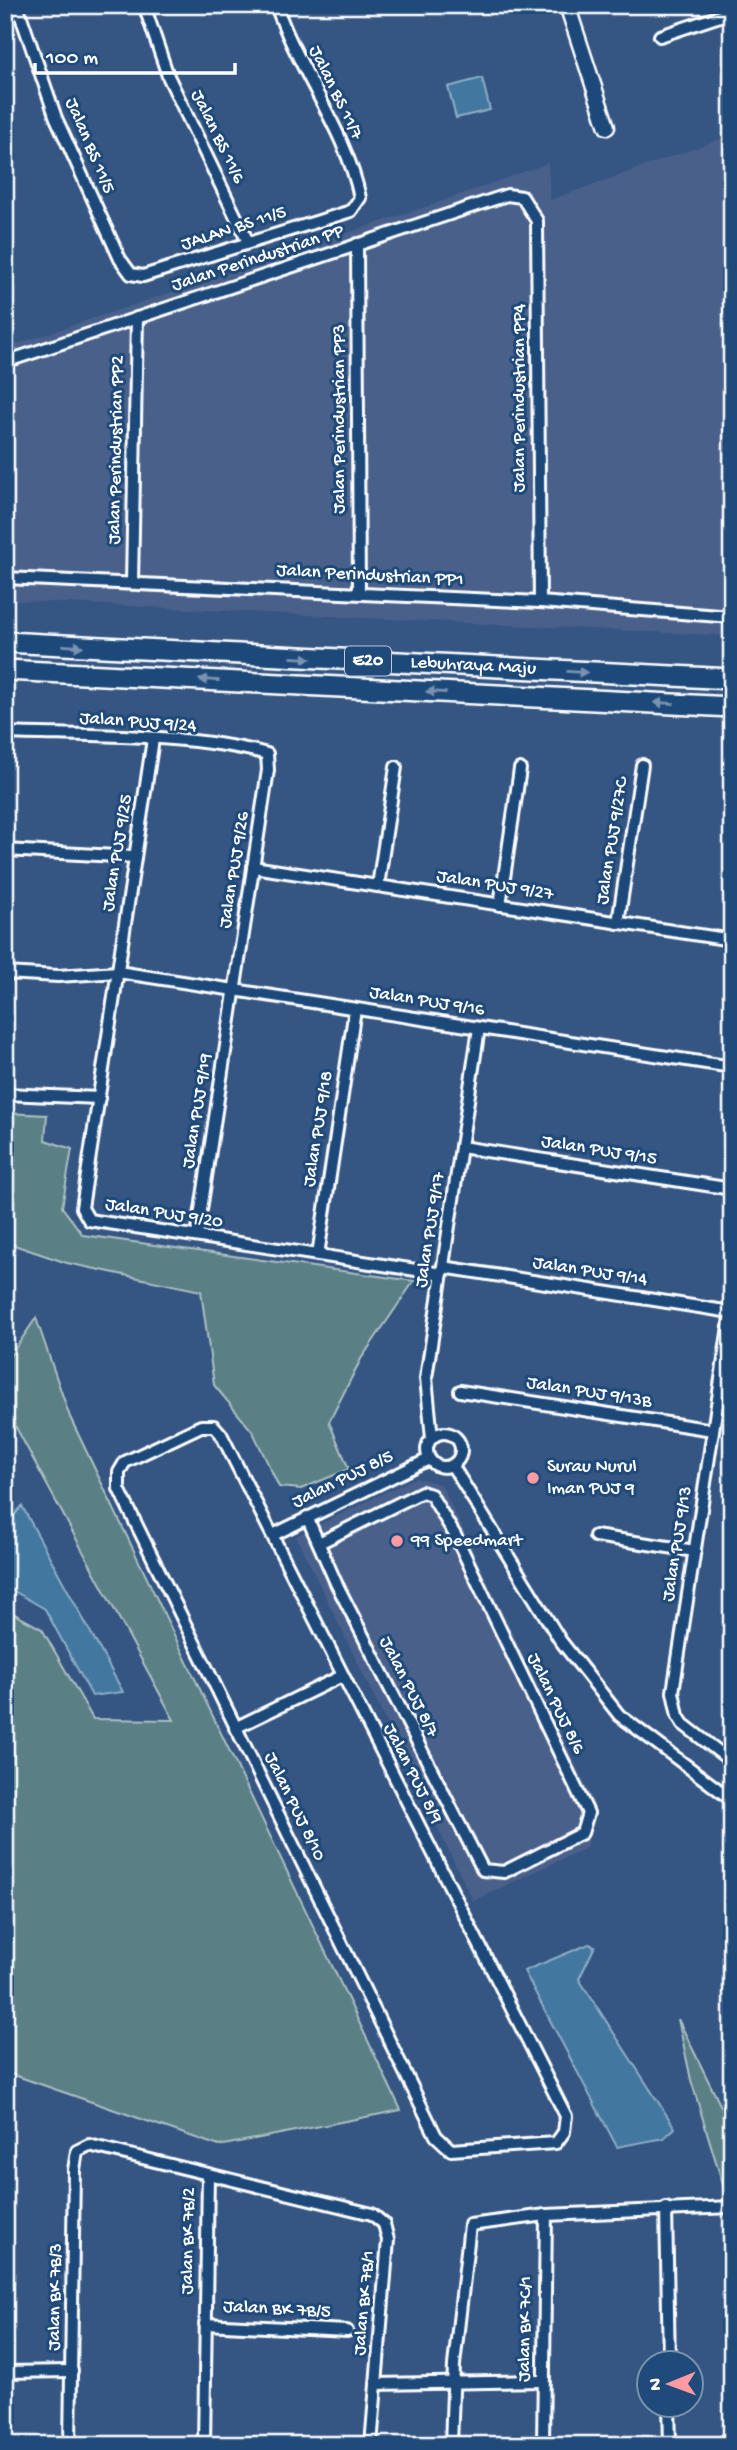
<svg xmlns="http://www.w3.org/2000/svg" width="737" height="2450" font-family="'Gochi Hand',sans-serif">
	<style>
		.built { fill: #48608b }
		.green { fill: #5a8086; stroke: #acc0c2; stroke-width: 2 }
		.water { fill: #4378a0; stroke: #8eaec6; stroke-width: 2 }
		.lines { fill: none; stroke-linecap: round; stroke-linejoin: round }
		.minor-casing { stroke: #fff; stroke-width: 16 }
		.tertiary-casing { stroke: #fff; stroke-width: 19 }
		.secondary-casing { stroke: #fff; stroke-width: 21 }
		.motorway-casing { stroke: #fff; stroke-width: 24 }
		.minor { stroke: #1f4a7a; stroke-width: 10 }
		.tertiary { stroke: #1f4a7a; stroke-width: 14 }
		.secondary { stroke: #1f4a7a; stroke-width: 16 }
		.motorway { stroke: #1f4a7a; stroke-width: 19 }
		.oneway { fill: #7992af }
		.poi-dot { fill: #ff9aa2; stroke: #1f4a7a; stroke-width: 2.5 }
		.labels { text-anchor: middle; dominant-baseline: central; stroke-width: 6; stroke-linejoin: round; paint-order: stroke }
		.shield { fill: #1f4a7a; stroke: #bcc9d7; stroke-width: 2 }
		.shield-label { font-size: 18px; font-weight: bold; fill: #fff }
		.street-label { font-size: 19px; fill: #fff; stroke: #1f4a7a }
		.poi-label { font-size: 19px; fill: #fff; stroke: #1f4a7a; text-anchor: start }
	</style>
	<rect width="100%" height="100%" fill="#355583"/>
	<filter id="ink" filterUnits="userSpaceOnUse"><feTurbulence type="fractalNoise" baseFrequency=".0143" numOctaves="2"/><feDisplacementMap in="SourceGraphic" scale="14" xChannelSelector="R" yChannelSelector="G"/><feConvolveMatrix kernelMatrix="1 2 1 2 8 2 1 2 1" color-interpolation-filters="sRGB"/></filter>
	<g filter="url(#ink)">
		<!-- built -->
		<g class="built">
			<polygon points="732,135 732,636 5,600 5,348 437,203 548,163 550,200"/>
			<polygon points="415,1478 441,1484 595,1805 586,1848 473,1901 296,1536"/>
		</g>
		<!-- green -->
		<g class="green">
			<polygon points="5,1113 47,1115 45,1140 72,1149 62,1207 83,1235 414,1281 361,1359 329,1422 349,1469 301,1489 279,1487 253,1432 214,1385 201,1291 67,1263 5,1242"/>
			<polygon points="36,1318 70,1417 401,2110 219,2146 5,2072 5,1609 42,1629 93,1719 174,1720 5,1407 5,1354 8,1359"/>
			<polygon points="678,2019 732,2129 732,2188 724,2188 691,2080"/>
		</g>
		<!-- water -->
		<g class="water">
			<polygon points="482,78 490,110 456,118 448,87"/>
			<polygon points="22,1506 123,1692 92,1696 45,1609 5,1586 5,1526"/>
			<polygon points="589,1944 595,1946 579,1979 675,2128 664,2138 617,2147 524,1971"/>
		</g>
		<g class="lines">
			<!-- minor casing -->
			<g class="minor-casing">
				<g id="minor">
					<path d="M17,5L56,118L120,259L131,274L143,276L351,211L360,198C347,132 298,70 276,5"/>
					<polyline points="144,5 168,76 248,242"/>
					<polyline points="660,36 732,12"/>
					<polyline points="357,244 359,593"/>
					<polyline points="5,362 507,195 522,197 537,221 540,602"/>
					<polyline points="5,578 540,602 732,617"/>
					<polyline points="132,583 137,318"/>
					<path d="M5,733C85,736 191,733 267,754L268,770L197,1236"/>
					<polyline points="153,739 82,1208 89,1220 442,1274"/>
					<polyline points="5,850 135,857"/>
					<polyline points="253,867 732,940"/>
					<polyline points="378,886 396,767"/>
					<polyline points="500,905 520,769"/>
					<polyline points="618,923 642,765"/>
					<polyline points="5,973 58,976 118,972 732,1067"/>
					<polyline points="5,1094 99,1098"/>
					<polyline points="461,1147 732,1189"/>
					<polyline points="318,1255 355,1009"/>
					<polyline points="443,1267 731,1312"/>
					<polyline points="732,1307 673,1692 678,1716 683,1724 732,1762"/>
					<polyline points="460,1391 713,1430"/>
					<polygon points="201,1426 214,1426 221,1434 566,2116 564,2132 556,2143 451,2150 436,2136 119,1489 119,1472 125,1462"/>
					<circle cx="444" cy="1450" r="17"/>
					<polyline points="432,1438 426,1378 479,1028"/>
					<polyline points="452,1465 560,1640 619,1715 732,1800"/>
					<polyline points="307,1517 336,1583 483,1870 504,1872 582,1833 588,1813 455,1535 431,1495 422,1492 319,1543"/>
					<polyline points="273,1535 429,1459"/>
					<polyline points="595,1536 695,1551"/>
					<polyline points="235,1728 342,1676"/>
					<polyline points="666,2208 669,2362"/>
					<polyline points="205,2324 347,2331"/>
					<polyline points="5,2372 72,2371"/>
					<polyline points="376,2384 542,2381"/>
					<polyline points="669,2404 670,2445"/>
					<polyline points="70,2445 74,2170 77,2151 89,2145 372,2214 384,2224 388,2240 371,2445"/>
					<polyline points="204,2445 208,2174"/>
					<polyline points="451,2445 454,2365 470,2225 546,2215 732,2207"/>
					<polyline points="543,2445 546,2215"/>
				</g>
			</g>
			<!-- tertiary casing -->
			<g class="tertiary-casing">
				<polyline id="tertiary" points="567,5 607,127"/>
			</g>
			<!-- secondary casing -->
			<g class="secondary-casing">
				<polyline id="secondary" points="724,2445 732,2440"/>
			</g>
			<!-- motorway casing -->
			<g class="motorway-casing">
				<g id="motorway">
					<path id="s1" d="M5,642L732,679"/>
					<polyline points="5,670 732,707"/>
				</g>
			</g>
			<!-- minor -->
			<use href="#minor" class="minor"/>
			<!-- tertiary -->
			<use href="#tertiary" class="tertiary"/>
			<!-- secondary -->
			<use href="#secondary" class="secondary"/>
			<!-- motorway -->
			<use href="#motorway" class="motorway"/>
		</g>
		<!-- one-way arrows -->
		<defs><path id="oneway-solid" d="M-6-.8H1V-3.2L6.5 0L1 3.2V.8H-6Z" transform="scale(1.75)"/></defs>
		<g class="oneway">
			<use href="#oneway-solid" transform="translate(73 646) rotate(3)"/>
			<use href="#oneway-solid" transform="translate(301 658) rotate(3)"/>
			<use href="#oneway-solid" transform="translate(577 672) rotate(3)"/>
			<use href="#oneway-solid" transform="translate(209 680) rotate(-177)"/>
			<use href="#oneway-solid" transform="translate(436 692) rotate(-177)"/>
			<use href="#oneway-solid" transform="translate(664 703) rotate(-177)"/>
		</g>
	</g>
	<!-- markers -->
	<g class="poi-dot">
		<circle cx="533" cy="1478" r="7"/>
		<circle cx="397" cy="1541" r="7"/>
	</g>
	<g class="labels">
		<!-- shield labels -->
		<rect class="shield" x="345" y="646.5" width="46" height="29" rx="5"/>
		<g class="shield-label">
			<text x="368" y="661">E20</text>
		</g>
		<!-- street labels -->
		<g class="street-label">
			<text transform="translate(335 93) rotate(64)">Jalan BS 11/7</text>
			<text transform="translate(217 137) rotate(64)">Jalan BS 11/6</text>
			<text transform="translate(89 146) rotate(67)">Jalan BS 11/5</text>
			<text transform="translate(234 229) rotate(-18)">JALAN BS 11/5</text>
			<text transform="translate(258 259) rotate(-18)">Jalan Perindustrian PP</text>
			<text transform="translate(520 398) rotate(-90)">Jalan Perindustrian PP4</text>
			<text transform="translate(340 419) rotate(-90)">Jalan Perindustrian PP3</text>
			<text transform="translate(117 450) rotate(-89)">Jalan Perindustrian PP2</text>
			<text transform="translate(370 576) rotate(3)">Jalan Perindustrian PP1</text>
			<text stroke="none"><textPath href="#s1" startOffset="469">Lebuhraya Maju</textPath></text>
			<text transform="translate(138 723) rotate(4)">Jalan PUJ 9/24</text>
			<text transform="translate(613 841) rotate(-81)">Jalan PUJ 9/27C</text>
			<text transform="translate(118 853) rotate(-81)">Jalan PUJ 9/25</text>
			<text transform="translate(235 870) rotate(-81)">Jalan PUJ 9/26</text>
			<text transform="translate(495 886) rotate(9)">Jalan PUJ 9/27</text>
			<text transform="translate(427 1002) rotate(9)">Jalan PUJ 9/16</text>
			<text transform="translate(198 1111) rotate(-81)">Jalan PUJ 9/19</text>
			<text transform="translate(319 1129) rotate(-81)">Jalan PUJ 9/18</text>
			<text transform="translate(599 1151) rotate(9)">Jalan PUJ 9/15</text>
			<text transform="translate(164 1214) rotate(9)">Jalan PUJ 9/20</text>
			<text transform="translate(431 1230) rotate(-81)">Jalan PUJ 9/17</text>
			<text transform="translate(590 1272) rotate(9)">Jalan PUJ 9/14</text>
			<text transform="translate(589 1393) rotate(9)">Jalan PUJ 9/13B</text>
			<text transform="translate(343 1480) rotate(-26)">Jalan PUJ 8/5</text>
			<text transform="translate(678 1544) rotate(-81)">Jalan PUJ 9/13</text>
			<text transform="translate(408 1687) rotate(63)">Jalan PUJ 8/7</text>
			<text transform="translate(555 1704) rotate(64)">Jalan PUJ 8/6</text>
			<text transform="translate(412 1774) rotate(63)">Jalan PUJ 8/9</text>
			<text transform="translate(294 1807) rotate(64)">Jalan PUJ 8/10</text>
			<text transform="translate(189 2241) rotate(-89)">Jalan BK 7B/2</text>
			<text transform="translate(56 2297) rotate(-89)">Jalan BK 7B/3</text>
			<text transform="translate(365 2303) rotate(-85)">Jalan BK 7B/1</text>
			<text transform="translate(277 2310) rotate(3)">Jalan BK 7B/5</text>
			<text transform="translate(526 2329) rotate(-89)">Jalan BK 7C/1</text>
		</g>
		<!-- poi labels -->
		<g class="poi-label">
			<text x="547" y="1467">Surau Nurul<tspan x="547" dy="22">Iman PUJ 9</tspan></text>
			<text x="411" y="1541">99 Speedmart</text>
		</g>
	</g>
	<!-- margin -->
	<rect width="737" height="2450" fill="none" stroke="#1f4a7a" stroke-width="28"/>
	<rect x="14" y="14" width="709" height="2422" fill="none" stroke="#fff" stroke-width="2.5" filter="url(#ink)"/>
	<!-- north arrow -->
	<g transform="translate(670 2384) rotate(269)"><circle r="33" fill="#1f4a7a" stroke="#7992af" stroke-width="2"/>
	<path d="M0-5L12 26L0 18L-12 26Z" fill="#ff9aa2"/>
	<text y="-10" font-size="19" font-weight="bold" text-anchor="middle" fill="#ffffff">N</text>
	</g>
	<!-- scale -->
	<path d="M35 63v10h200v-10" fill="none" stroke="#ffffff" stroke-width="3.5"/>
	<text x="46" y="63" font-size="21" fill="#ffffff" stroke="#1f4a7a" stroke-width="5" paint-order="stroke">100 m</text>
</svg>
